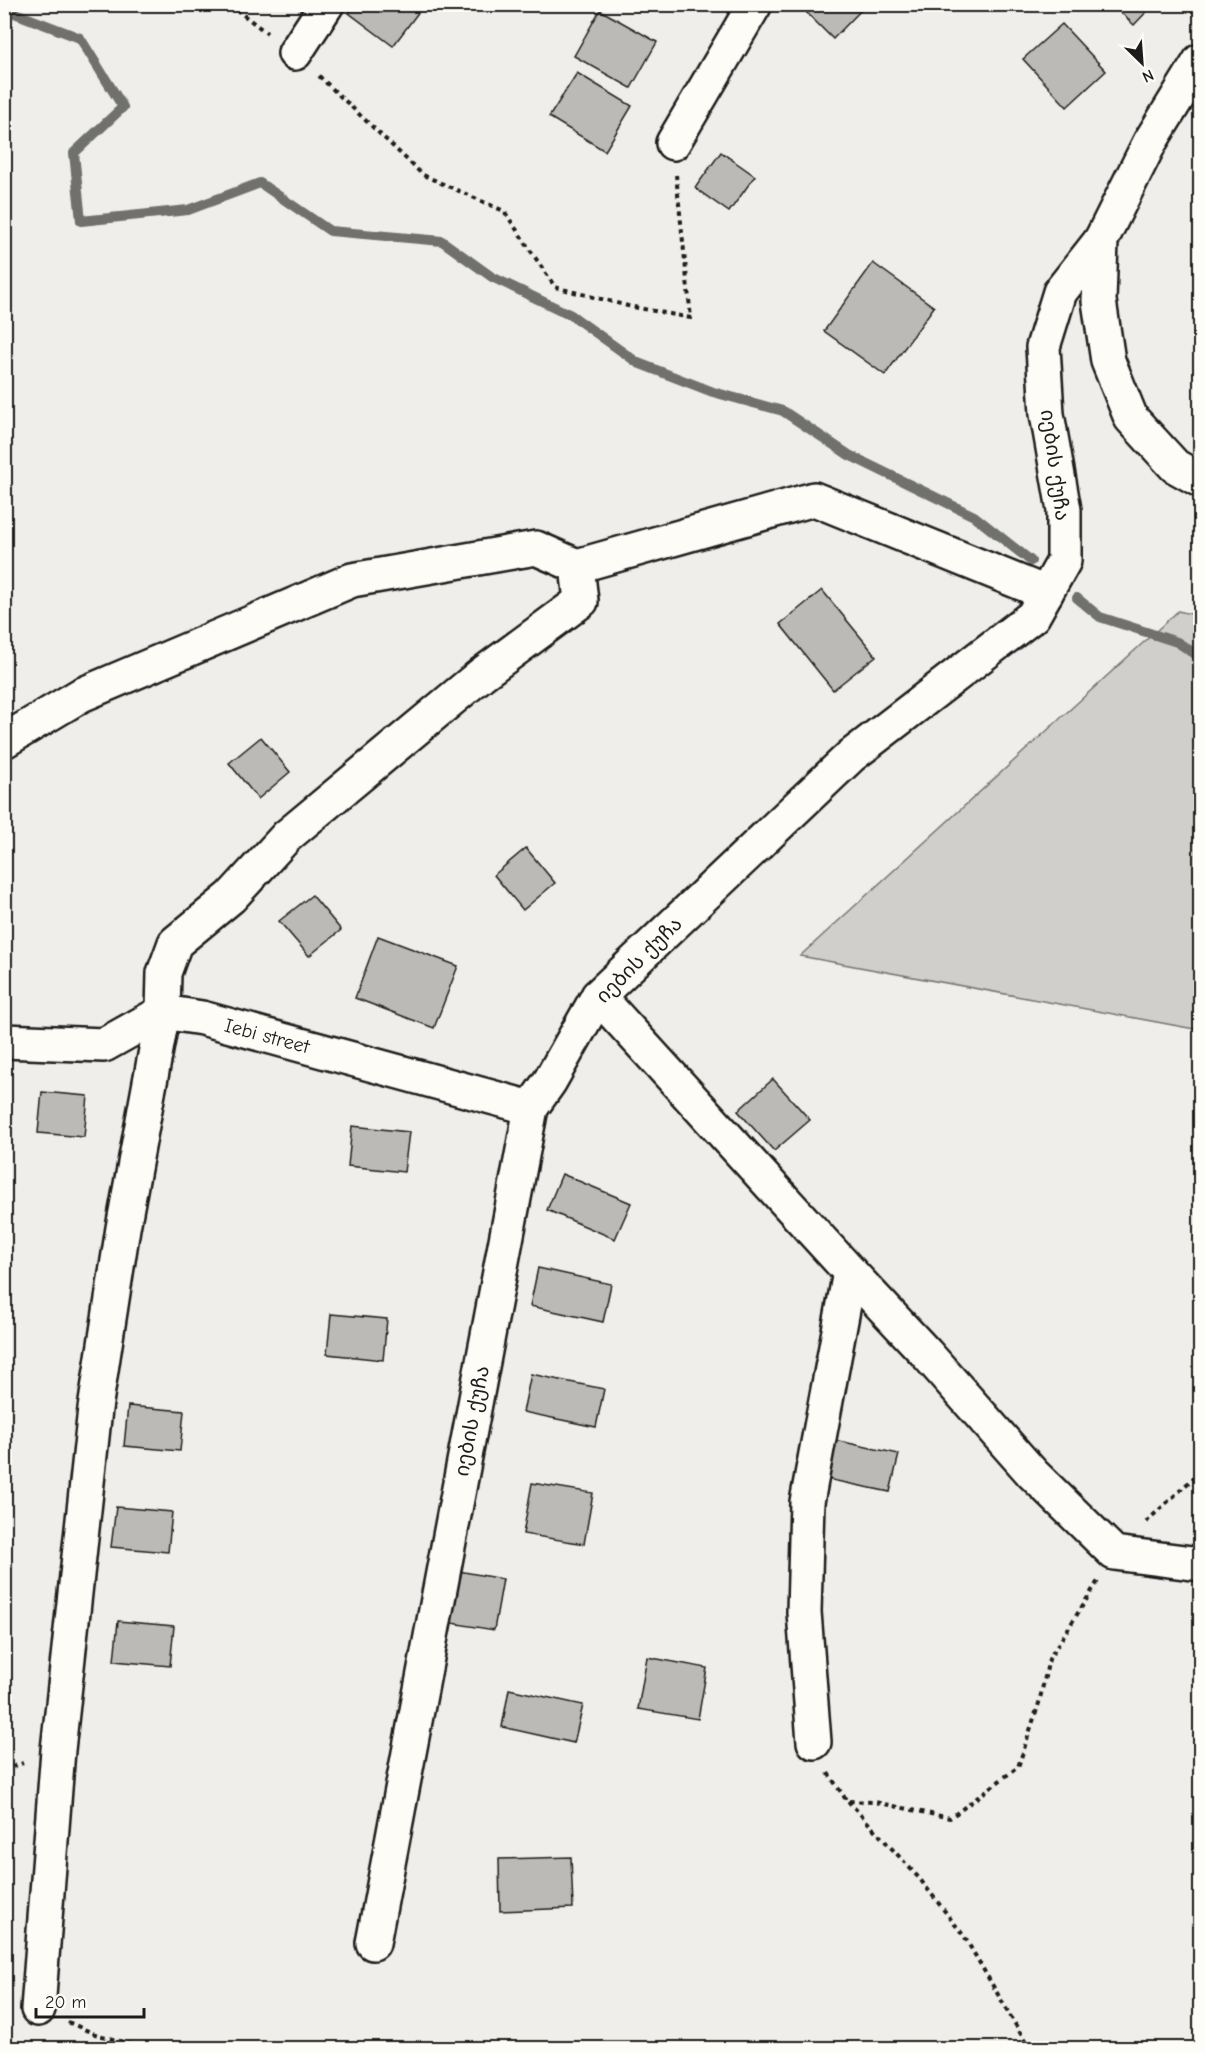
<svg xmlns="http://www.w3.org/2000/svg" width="1205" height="2053" font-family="'Comic Neue','Noto Sans Georgian',sans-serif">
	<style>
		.green { fill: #d0cfcc; stroke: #767674; stroke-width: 1.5 }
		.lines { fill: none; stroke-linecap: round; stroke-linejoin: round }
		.stream { stroke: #706f6d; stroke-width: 10 }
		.building { fill: #bbbab6; stroke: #1c1c1c; stroke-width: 1.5 }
		.minor-casing { stroke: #1c1c1c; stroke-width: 38 }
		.path { stroke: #1c1c1c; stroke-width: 4; stroke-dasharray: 4.5 4.5; stroke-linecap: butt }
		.minor { stroke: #fdfcf7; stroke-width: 33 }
		.labels { text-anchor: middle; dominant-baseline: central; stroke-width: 6; stroke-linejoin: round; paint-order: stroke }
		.street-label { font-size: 20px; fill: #1c1c1c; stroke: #fdfcf7 }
	</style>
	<rect width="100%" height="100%" fill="#f0eeea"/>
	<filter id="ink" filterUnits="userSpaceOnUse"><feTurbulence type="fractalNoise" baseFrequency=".0167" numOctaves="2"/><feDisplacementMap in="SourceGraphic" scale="12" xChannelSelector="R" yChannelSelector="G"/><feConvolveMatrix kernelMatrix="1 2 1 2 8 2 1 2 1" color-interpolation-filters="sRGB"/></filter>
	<g filter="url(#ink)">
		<!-- green -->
		<polygon class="green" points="1178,611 1200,616 1200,1030 800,956"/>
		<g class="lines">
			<!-- stream -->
			<g class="stream">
				<polyline points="4,9 80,38 123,107 74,153 81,221 188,210 260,183 330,231 442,241 492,277 571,315 638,363 713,392 783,411 849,455 974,516 1031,561"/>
				<polyline points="1077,598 1100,617 1177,642 1200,657"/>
			</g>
		</g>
		<!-- building -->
		<g class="building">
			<polygon points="356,4 421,4 423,6 393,46 349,13"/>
			<polygon points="798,4 867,4 833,39"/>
			<polygon points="1112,4 1154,4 1134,25"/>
			<polygon points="600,10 657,42 631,88 574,56"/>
			<polygon points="1062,24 1106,71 1067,107 1023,59"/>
			<polygon points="577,73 632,106 605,151 549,117"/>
			<polygon points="721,152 755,176 729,212 695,188"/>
			<polygon points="873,263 934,307 885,375 824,331"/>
			<polygon points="822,590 876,656 833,690 780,624"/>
			<polygon points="261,737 290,772 258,799 229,763"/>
			<polygon points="526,848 555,883 523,910 494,875"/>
			<polygon points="312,895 341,930 309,956 279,921"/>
			<polygon points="378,936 458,966 434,1028 355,998"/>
			<polygon points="773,1079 810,1120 774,1151 738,1111"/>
			<polygon points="42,1092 88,1096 84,1137 38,1133"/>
			<polygon points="352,1126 409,1132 404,1172 348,1166"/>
			<polygon points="562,1174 631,1203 615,1239 547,1210"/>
			<polygon points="538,1268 611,1284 603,1322 530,1306"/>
			<polygon points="331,1314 387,1319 383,1360 327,1354"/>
			<polygon points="531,1374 604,1389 596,1427 523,1412"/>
			<polygon points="128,1406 184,1411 180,1451 124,1446"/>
			<polygon points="825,1438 899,1454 890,1492 817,1477"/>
			<polygon points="532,1483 593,1493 584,1544 523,1534"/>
			<polygon points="116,1507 172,1512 168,1552 111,1547"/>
			<polygon points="442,1568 503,1579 494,1630 433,1620"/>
			<polygon points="118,1621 174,1626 170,1666 114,1661"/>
			<polygon points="647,1657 707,1668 698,1719 638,1709"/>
			<polygon points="509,1689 583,1705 574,1743 502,1727"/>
			<polygon points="571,1857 573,1908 500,1911 499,1859"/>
		</g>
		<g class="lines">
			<!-- minor casing -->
			<g class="minor-casing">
				<g id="minor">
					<polyline points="295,53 327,4"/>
					<polyline points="1200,61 1150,142 1101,240 1099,301 1108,361 1131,418 1175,466 1200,480"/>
					<polyline points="673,143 755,4"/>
					<polyline points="577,566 814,499 1046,593"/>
					<polyline points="4,741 81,695 352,580 536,548 577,566 581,601 482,674 287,836 231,897 175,943 164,973 163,1012 123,1228 95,1409 58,1750 38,2009"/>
					<polyline points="598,996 850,1272 926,1353 1033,1474 1114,1553 1200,1564"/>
					<polyline points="4,1041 104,1045 163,1012 202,1018 531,1108"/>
					<polyline points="814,1742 804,1612 807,1502 850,1272"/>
					<polyline points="373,1943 531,1108 550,1081 598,996 851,756 1033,616 1064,561 1064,510 1047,414 1043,347 1060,292 1101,240"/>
				</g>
			</g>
			<!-- path -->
			<g class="path">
				<polyline points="229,4 267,33"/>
				<polyline points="319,76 423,175 504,211 555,287 628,306 691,318 676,175"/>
				<polyline points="1146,1522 1200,1472"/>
				<polyline points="4,1770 23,1763"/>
				<polyline points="828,1773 847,1801 875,1802 950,1818 1018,1767 1039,1703 1049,1659 1098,1581"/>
				<polyline points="848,1801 919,1878 964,1936 1029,2048"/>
				<polyline points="68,2022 95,2034 144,2048"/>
				<polyline points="263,2048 268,2048"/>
			</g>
			<!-- minor -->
			<use href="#minor" class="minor"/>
		</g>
	</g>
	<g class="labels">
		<!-- street labels -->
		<g class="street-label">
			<text transform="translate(1055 465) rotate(82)">იების ქუჩა</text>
			<text transform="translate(639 960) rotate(-45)">იების ქუჩა</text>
			<text transform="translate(267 1036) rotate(15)">Iebi street</text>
			<text transform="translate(472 1421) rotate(-79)">იების ქუჩა</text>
		</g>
	</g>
	<!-- margin -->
	<rect width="1205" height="2053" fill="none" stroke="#fdfcf7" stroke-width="24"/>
	<rect x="12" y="12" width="1181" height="2029" fill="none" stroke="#1c1c1c" stroke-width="2" filter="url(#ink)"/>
	<!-- north arrow -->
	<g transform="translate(1142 63) rotate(155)" stroke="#fdfcf7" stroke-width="4.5" paint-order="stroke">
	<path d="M0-4.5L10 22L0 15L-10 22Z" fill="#1c1c1c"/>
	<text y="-9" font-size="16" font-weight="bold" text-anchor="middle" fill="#1c1c1c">N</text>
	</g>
	<!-- scale -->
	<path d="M36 2008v9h108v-9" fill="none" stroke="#1c1c1c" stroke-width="3"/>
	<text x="45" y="2008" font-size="18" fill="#1c1c1c" stroke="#fdfcf7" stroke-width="4.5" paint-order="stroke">20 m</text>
</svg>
